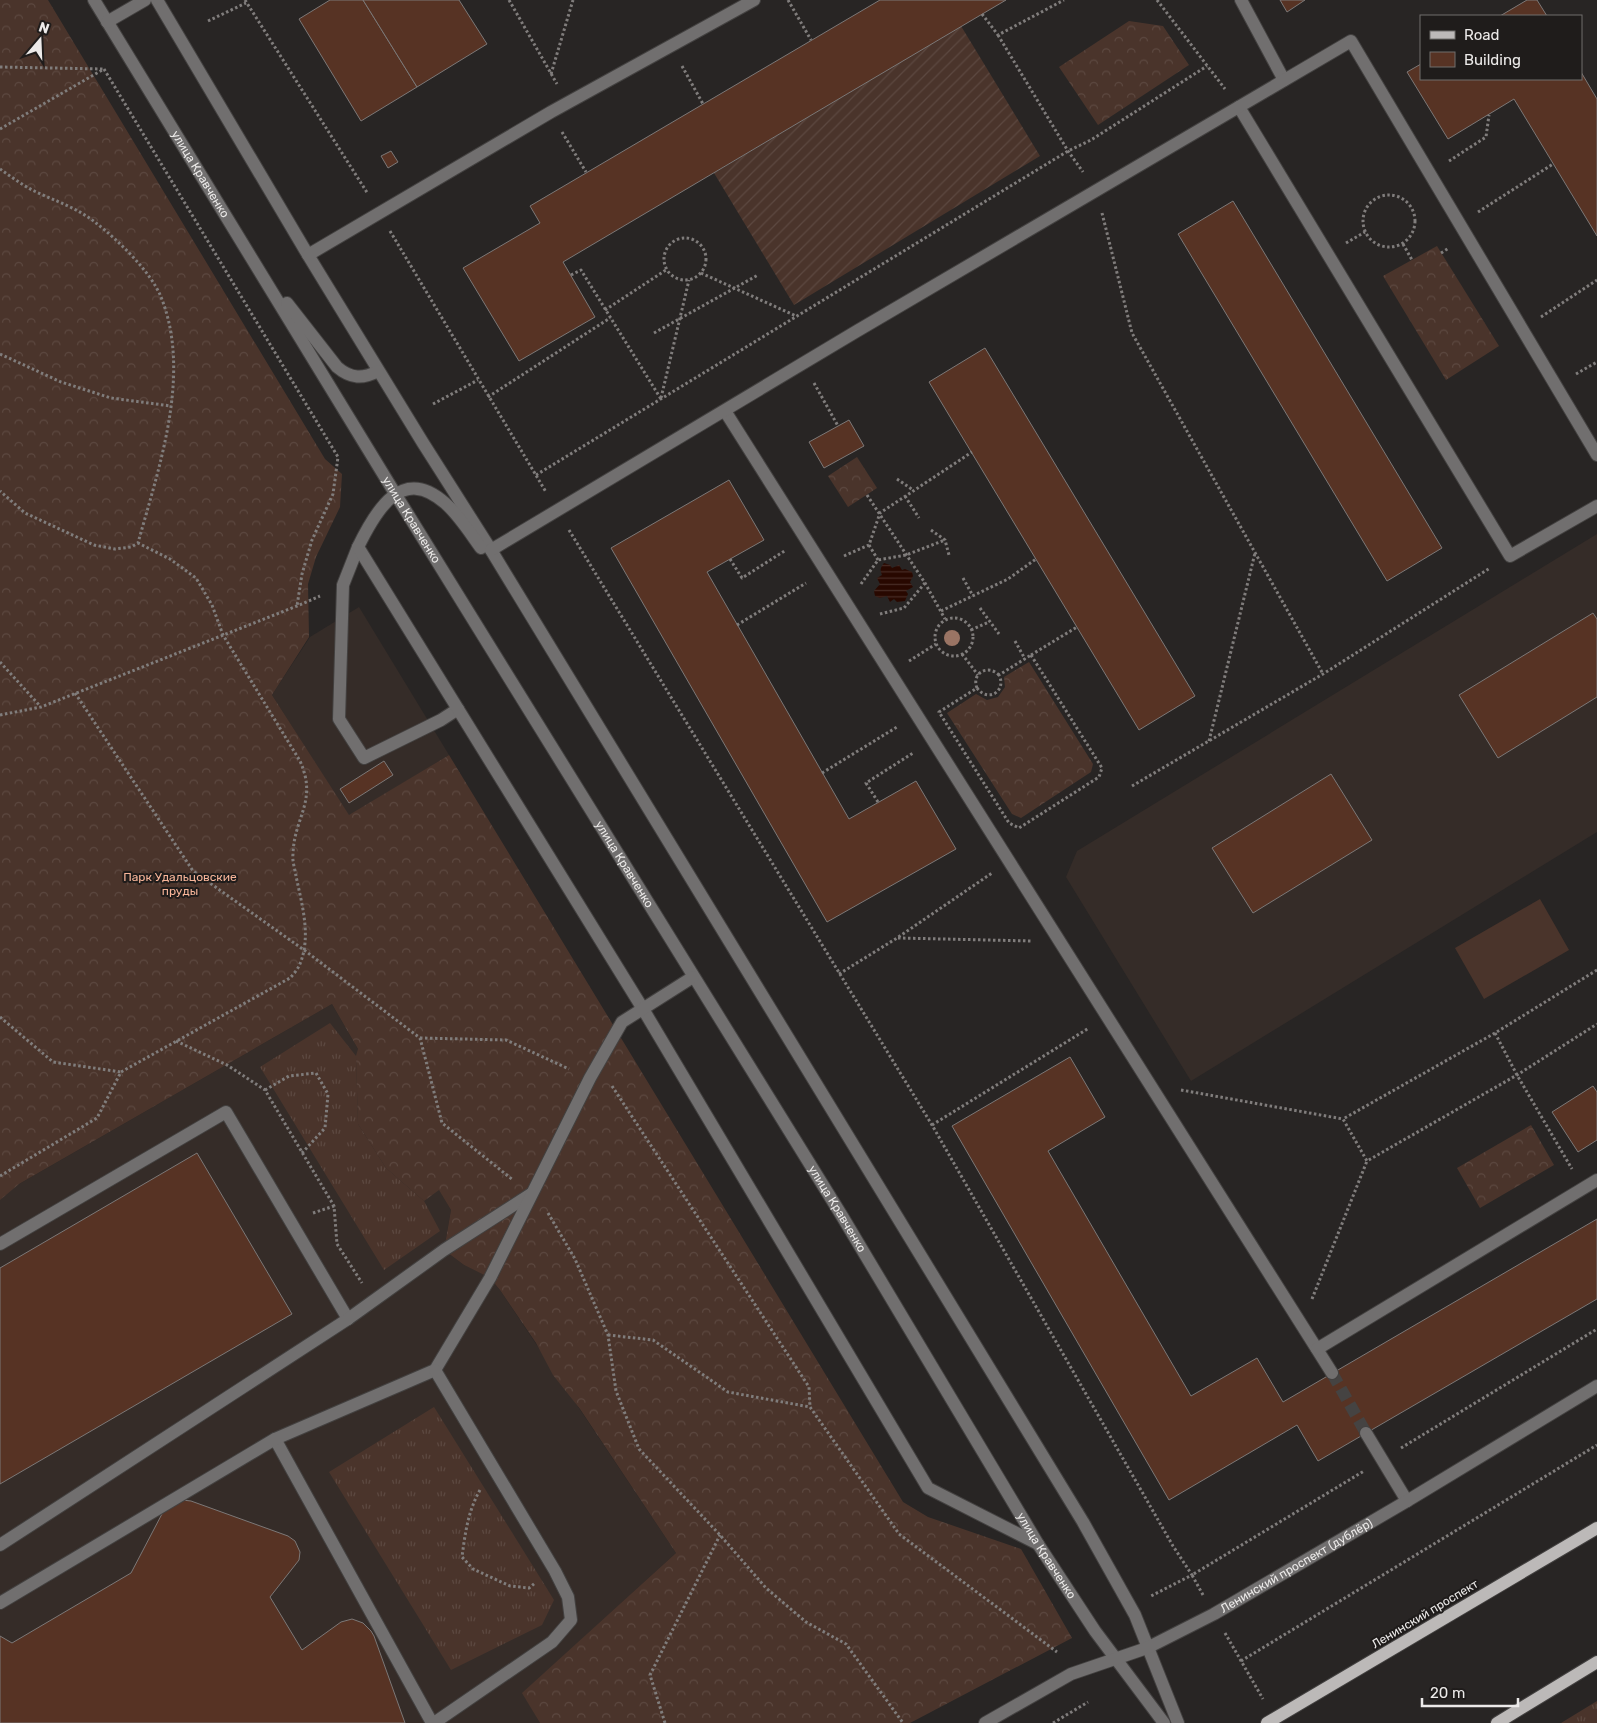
<svg xmlns="http://www.w3.org/2000/svg" width="1597" height="1723" font-family="Rubik,sans-serif">
	<style>
		.built { fill: #352c28 }
		.grass { fill: url(#grass-tufts) }
		.forest { fill: url(#forest-crowns) }
		.garden { fill: url(#garden-furrows) }
		.pitch { fill: #4a342b }
		.water { fill: url(#water-rules) }
		.building { fill: #573324; stroke: #7c7877 }
		.lines { fill: none; stroke-linecap: round; stroke-linejoin: round }
		.minor-tunnel { stroke: #454342; stroke-width: 12; stroke-dasharray: 12 6; stroke-linecap: butt }
		.minor-casing { stroke: #434140; stroke-width: 14 }
		.major-casing { stroke: #434140; stroke-width: 14 }
		.path { stroke: #807d7c; stroke-width: 3; stroke-dasharray: 2.5 2.5; stroke-linecap: butt }
		.minor { stroke: #716f6f; stroke-width: 12 }
		.major { stroke: #bcb9b8; stroke-width: 12 }
		.tree { fill: #9a7464 }
		.labels { text-anchor: middle; dominant-baseline: central; stroke-width: 4; stroke-linejoin: round; paint-order: stroke }
		.street-label { font-size: 12px; fill: #eceae9; stroke: #1f1c1b }
		.park-label { font-size: 12px; fill: #f8b599; stroke: #1f1c1b }
	</style>
	<defs>
		<pattern id="grass-tufts" width="24" height="20" patternUnits="userSpaceOnUse" patternTransform="scale(1.25)"><rect width="24" height="20" fill="#4a342b"/><path d="M3 7l-1-3M5 7V3M7 7l1-3M15 17l-1-3M17 17v-4M19 17l1-3" fill="none" stroke="#5c4840"/></pattern>
		<pattern id="forest-crowns" width="20" height="18" patternUnits="userSpaceOnUse" patternTransform="scale(1.25)"><rect width="20" height="18" fill="#4a342b"/><path d="M2 6a3 3 0 1 1 6 0M12 15a3 3 0 1 1 6 0" fill="none" stroke="#5c4840"/></pattern>
		<pattern id="garden-furrows" width="10" height="10" patternUnits="userSpaceOnUse" patternTransform="scale(1.25)"><rect width="10" height="10" fill="#4a342b"/><path d="M-1 1l2-2M0 10L10 0M9 11l2-2" fill="none" stroke="#5c4840"/></pattern>
		<pattern id="water-rules" width="6" height="5" patternUnits="userSpaceOnUse" patternTransform="scale(1.25)"><rect width="6" height="5" fill="#280800"/><path d="M0 2.5h6" fill="none" stroke="#472c25"/></pattern>
	</defs>
	<rect width="100%" height="100%" fill="#282524"/>
	<!-- built -->
	<g class="built">
		<polygon points="1597,534 1597,832 1191,1081 1066,877 1077,851"/>
		<polygon points="359,607 449,755 349,816 272,695 310,637"/>
		<polygon points="332,1004 451,1210 444,1250 464,1265 490,1278 500,1290 676,1553 523,1693 540,1723 0,1723 0,1195"/>
	</g>
	<!-- grass -->
	<g class="grass">
		<polygon points="330,1023 356,1056 358,1124 386,1168 424,1201 440,1231 384,1270 260,1067"/>
		<polygon points="434,1407 554,1600 542,1625 451,1670 329,1472"/>
		<polygon points="1597,1700 1597,1723 1561,1723 1597,1701"/>
	</g>
	<!-- forest -->
	<g class="forest">
		<polygon points="0,0 48,0 325,459 342,474 340,507 316,557 308,584 309,637 272,695 349,815 449,755 903,1502 928,1517 1021,1549 1072,1638 910,1723 540,1723 522,1693 676,1553 580,1409 553,1375 536,1343 500,1290 490,1278 464,1265 444,1250 451,1210 439,1190 424,1201 386,1168 358,1124 356,1056 358,1049 332,1004 19,1184 0,1200"/>
		<polygon points="1129,21 1163,26 1189,65 1098,125 1059,67"/>
		<polygon points="1437,246 1499,346 1446,380 1383,276"/>
		<polygon points="857,457 877,488 848,507 828,476"/>
		<polygon points="1029,662 1093,764 1091,772 1021,818 1012,814 947,713 976,694 987,700 998,697 1005,687 1004,677"/>
		<polygon points="1531,1125 1554,1165 1480,1208 1457,1168"/>
	</g>
	<!-- garden -->
	<polygon class="garden" points="961,26 1040,156 794,305 714,173"/>
	<!-- pitch -->
	<polygon class="pitch" points="1540,899 1569,950 1484,999 1455,948"/>
	<!-- water -->
	<path class="water" d="M884,563L890,565L892,568L899,565L902,570L905,569L912,572L913,576L910,582L913,587L906,591L908,594L905,601L897,602L894,599L890,602L887,596L880,598L875,596L874,591L880,584L877,578L882,575C880,570 880,568 884,563Z"/>
	<!-- building -->
	<g class="building">
		<polygon points="330,0 363,0 417,87 361,121 299,19"/>
		<polygon points="363,0 459,0 487,44 417,87"/>
		<polygon points="880,0 1006,0 563,262 595,317 519,361 463,268 540,223 530,206"/>
		<polygon points="1280,0 1305,0 1287,12"/>
		<polygon points="1527,0 1537,0 1547,16 1500,16"/>
		<polygon points="1421,64 1421,79 1581,79 1581,72 1597,99 1597,236 1514,99 1448,139 1407,72"/>
		<polygon points="391,151 398,162 388,168 381,156"/>
		<polygon points="1233,201 1442,548 1387,581 1178,234"/>
		<polygon points="985,348 1195,696 1139,730 929,382"/>
		<polygon points="849,420 864,446 824,468 809,442"/>
		<polygon points="729,480 764,540 707,572 849,819 916,781 956,849 827,922 611,548"/>
		<polygon points="1593,613 1597,619 1597,697 1498,758 1459,695"/>
		<polygon points="384,761 393,775 349,803 340,789"/>
		<polygon points="1331,774 1372,840 1253,913 1212,848"/>
		<polygon points="1070,1057 1105,1117 1048,1151 1191,1396 1257,1358 1283,1402 1597,1219 1597,1299 1318,1461 1297,1425 1169,1500 952,1126"/>
		<polygon points="1593,1086 1597,1092 1597,1140 1578,1152 1552,1112"/>
		<polygon points="197,1153 292,1314 0,1484 0,1268"/>
		<polygon points="182,1500 191,1501 288,1536 295,1541 300,1552 299,1560 270,1597 302,1650 341,1622 352,1619 363,1623 371,1631 374,1636 405,1723 0,1723 0,1636 12,1643 131,1573 163,1512"/>
	</g>
	<g class="lines">
		<!-- minor-tunnel -->
		<polyline class="minor-tunnel" points="1332,1373 1366,1433"/>
		<!-- minor casing -->
		<g class="minor-casing">
			<g id="minor">
				<path id="s1" d="M94,0L396,495L842,1216L1038,1544L1095,1631L1164,1723"/>
				<polyline points="157,0 308,255 423,443 491,550 1083,1522 1135,1615 1178,1723"/>
				<polyline points="1241,0 1284,80"/>
				<polyline points="107,22 145,0"/>
				<polyline points="1239,107 1510,556 1597,506"/>
				<polyline points="308,255 551,112 754,0"/>
				<path d="M287,303L337,367C351,379 363,379 378,371"/>
				<polyline points="725,411 1332,1373"/>
				<polyline points="358,547 343,585 339,719 364,758 441,720 458,709"/>
				<path d="M481,548C470,533 459,515 445,503C402,465 376,510 358,547L643,1009L928,1488L1038,1544"/>
				<polyline points="491,550 857,331 1351,41 1597,455"/>
				<polyline points="0,1244 226,1112 348,1319"/>
				<polyline points="1317,1349 1597,1180"/>
				<polyline points="1366,1433 1407,1501"/>
				<polyline points="275,1439 432,1723"/>
				<polyline points="0,1545 348,1319 444,1250 531,1194"/>
				<polyline points="0,1603 275,1439 435,1370 490,1278 590,1078 622,1022 693,977"/>
				<polyline points="434,1723 552,1642 571,1620 568,1597 555,1571 435,1370"/>
				<path id="s2" d="M985,1723L1071,1674L1147,1648L1214,1614L1407,1501L1597,1386"/>
			</g>
		</g>
		<!-- major casing -->
		<g class="major-casing">
			<g id="major">
				<polyline points="1267,1723 1597,1528"/>
				<polyline points="1497,1723 1597,1662"/>
			</g>
		</g>
		<!-- path -->
		<g class="path">
			<polyline points="245,0 368,194"/>
			<polyline points="509,0 557,84"/>
			<polyline points="788,0 811,40"/>
			<polyline points="1157,0 1225,89"/>
			<polyline points="982,14 998,35 1064,0"/>
			<polyline points="208,21 246,3"/>
			<polyline points="998,35 1068,151 1083,172"/>
			<polyline points="682,66 703,104"/>
			<polyline points="0,67 103,69"/>
			<polyline points="104,69 338,457 333,494 312,540 302,574 297,606"/>
			<polyline points="551,74 573,0"/>
			<polyline points="0,129 104,69"/>
			<polyline points="562,132 586,172"/>
			<polyline points="1449,161 1486,137 1489,115"/>
			<path d="M0,169C10,176 21,184 32,190C53,200 78,208 96,223C118,240 151,272 161,297C192,374 159,467 138,543L131,547L115,549L94,545L25,513L0,491"/>
			<circle cx="1389" cy="221" r="26"/>
			<polyline points="1478,212 1553,164"/>
			<polyline points="1102,213 1132,333 1323,674"/>
			<polyline points="390,231 546,492"/>
			<circle cx="685" cy="259" r="21"/>
			<polyline points="1346,243 1365,232"/>
			<polyline points="1403,244 1412,260"/>
			<polyline points="1441,253 1449,248"/>
			<polyline points="701,273 796,316"/>
			<polyline points="571,275 581,270 661,399"/>
			<polyline points="605,310 666,270"/>
			<polyline points="1541,317 1597,280"/>
			<polyline points="654,333 758,275"/>
			<polyline points="0,354 61,382 111,398 171,406"/>
			<polyline points="1576,374 1597,362"/>
			<polyline points="814,383 838,426"/>
			<polyline points="488,397 610,318"/>
			<polyline points="661,398 689,280"/>
			<polyline points="433,404 478,380"/>
			<polyline points="536,475 1068,151 1091,140 1207,66"/>
			<polyline points="897,479 913,490"/>
			<polyline points="867,495 925,583 945,619"/>
			<polyline points="905,496 919,518"/>
			<polyline points="569,530 932,1125 1173,1546 1192,1575 1151,1596"/>
			<polyline points="931,530 945,540 949,555"/>
			<polyline points="869,545 878,560"/>
			<polyline points="844,556 869,545 880,513 972,452"/>
			<polyline points="730,559 742,578 786,550"/>
			<polyline points="963,578 973,596"/>
			<polyline points="861,584 878,560 906,555 945,540"/>
			<polyline points="980,608 999,634"/>
			<polyline points="941,611 1008,579 1036,559"/>
			<polyline points="880,614 904,608 925,583"/>
			<circle cx="954" cy="637" r="19"/>
			<polyline points="737,625 806,583"/>
			<polyline points="971,630 989,622"/>
			<polyline points="1015,641 1025,659"/>
			<polyline points="962,654 978,675"/>
			<path d="M1031,655L1102,768L1099,777L1019,828L1009,823L939,712L977,688C988,703 1007,691 999,675Z"/>
			<polyline points="1031,655 1077,627"/>
			<polyline points="909,661 936,644"/>
			<polyline points="0,662 40,706"/>
			<path d="M977,688C971,673 988,664 999,675"/>
			<polyline points="75,693 193,871 304,950 420,1038 442,1123 513,1180"/>
			<polyline points="0,715 41,707 297,606 320,596"/>
			<polyline points="1209,741 1255,553"/>
			<polyline points="822,773 897,727"/>
			<polyline points="1132,786 1323,674 1490,568"/>
			<polyline points="878,802 866,783 913,753"/>
			<polyline points="898,938 1032,941"/>
			<polyline points="1597,970 1495,1033 1343,1119 1367,1161 1517,1075 1597,1024"/>
			<polyline points="839,974 897,938 992,873"/>
			<polyline points="0,1017 53,1062 121,1072"/>
			<polyline points="1495,1033 1517,1075 1572,1169"/>
			<polyline points="420,1038 506,1040 569,1069"/>
			<polyline points="176,1041 227,1065 265,1090 334,1206 337,1244 362,1283"/>
			<polyline points="612,1086 809,1387 810,1407"/>
			<polyline points="265,1090 289,1076 316,1073 328,1094 325,1128 302,1153"/>
			<polyline points="1181,1090 1343,1119"/>
			<polyline points="932,1125 1089,1028"/>
			<path d="M0,1176L97,1118L121,1072L290,978C293,975 297,970 299,966C312,938 302,905 296,876C295,869 292,861 293,854C294,817 318,801 300,761L223,635L212,605L196,578L170,559L138,543"/>
			<polyline points="313,1213 334,1206"/>
			<polyline points="548,1213 575,1259 608,1335 616,1391 639,1449 720,1535 766,1588 806,1622 846,1644 903,1723"/>
			<polyline points="1312,1299 1367,1161"/>
			<polyline points="608,1335 653,1340 728,1392 810,1407 899,1534 1057,1652"/>
			<polyline points="1401,1448 1597,1329"/>
			<path d="M480,1490C468,1511 465,1534 462,1557L473,1569L510,1586L529,1588L535,1583"/>
			<polyline points="1203,1595 1192,1575 1364,1471"/>
			<polyline points="1225,1633 1263,1699"/>
			<polyline points="1241,1661 1597,1445"/>
			<polyline points="665,1723 650,1675 720,1535"/>
			<polyline points="1053,1723 1088,1702"/>
		</g>
		<!-- minor -->
		<use href="#minor" class="minor"/>
		<!-- major -->
		<use href="#major" class="major"/>
	</g>
	<!-- trees -->
	<circle class="tree" cx="952" cy="638" r="8"/>
	<g class="labels">
		<!-- street labels -->
		<g class="street-label">
			<text stroke="none"><textPath href="#s1" startOffset="204">улица Кравченко</textPath></text>
			<text stroke="none"><textPath href="#s1" startOffset="609">улица Кравченко</textPath></text>
			<text stroke="none"><textPath href="#s1" startOffset="1014">улица Кравченко</textPath></text>
			<text stroke="none"><textPath href="#s1" startOffset="1419">улица Кравченко</textPath></text>
			<text stroke="none"><textPath href="#s1" startOffset="1824">улица Кравченко</textPath></text>
			<text stroke="none"><textPath href="#s2" startOffset="350">Ленинский проспект (дублёр)</textPath></text>
			<text transform="translate(1425 1614) rotate(-31)">Ленинский проспект</text>
		</g>
		<!-- park labels -->
		<g class="park-label">
			<text x="180" y="877">Парк Удальцовские<tspan x="180" dy="14">пруды</tspan></text>
		</g>
	</g>
	<!-- legend -->
	<rect x="1420" y="15" width="162" height="65" fill="#1f1c1b" stroke="#716e6d"/>
	<rect x="1430" y="31" width="25" height="8" fill="#bcb9b8" stroke="#716e6d"/>
	<text x="1464" y="40" font-size="15" fill="#eceae9">Road</text>
	<rect x="1430" y="52" width="25" height="15" fill="#573324" stroke="#716e6d"/>
	<text x="1464" y="65" font-size="15" fill="#eceae9">Building</text>
	<!-- north arrow -->
	<g transform="translate(40 40) rotate(19)" stroke="#1f1c1b" stroke-width="4" paint-order="stroke">
	<path d="M0-4L9 19L0 12L-9 19Z" fill="#eceae9"/>
	<text y="-8" font-size="14" font-weight="bold" text-anchor="middle" fill="#eceae9">N</text>
	</g>
	<!-- scale -->
	<path d="M1422 1698v8h96v-8" fill="none" stroke="#eceae9" stroke-width="2.5"/>
	<text x="1430" y="1698" font-size="15" fill="#eceae9" stroke="#1f1c1b" stroke-width="4" paint-order="stroke">20 m</text>
</svg>
